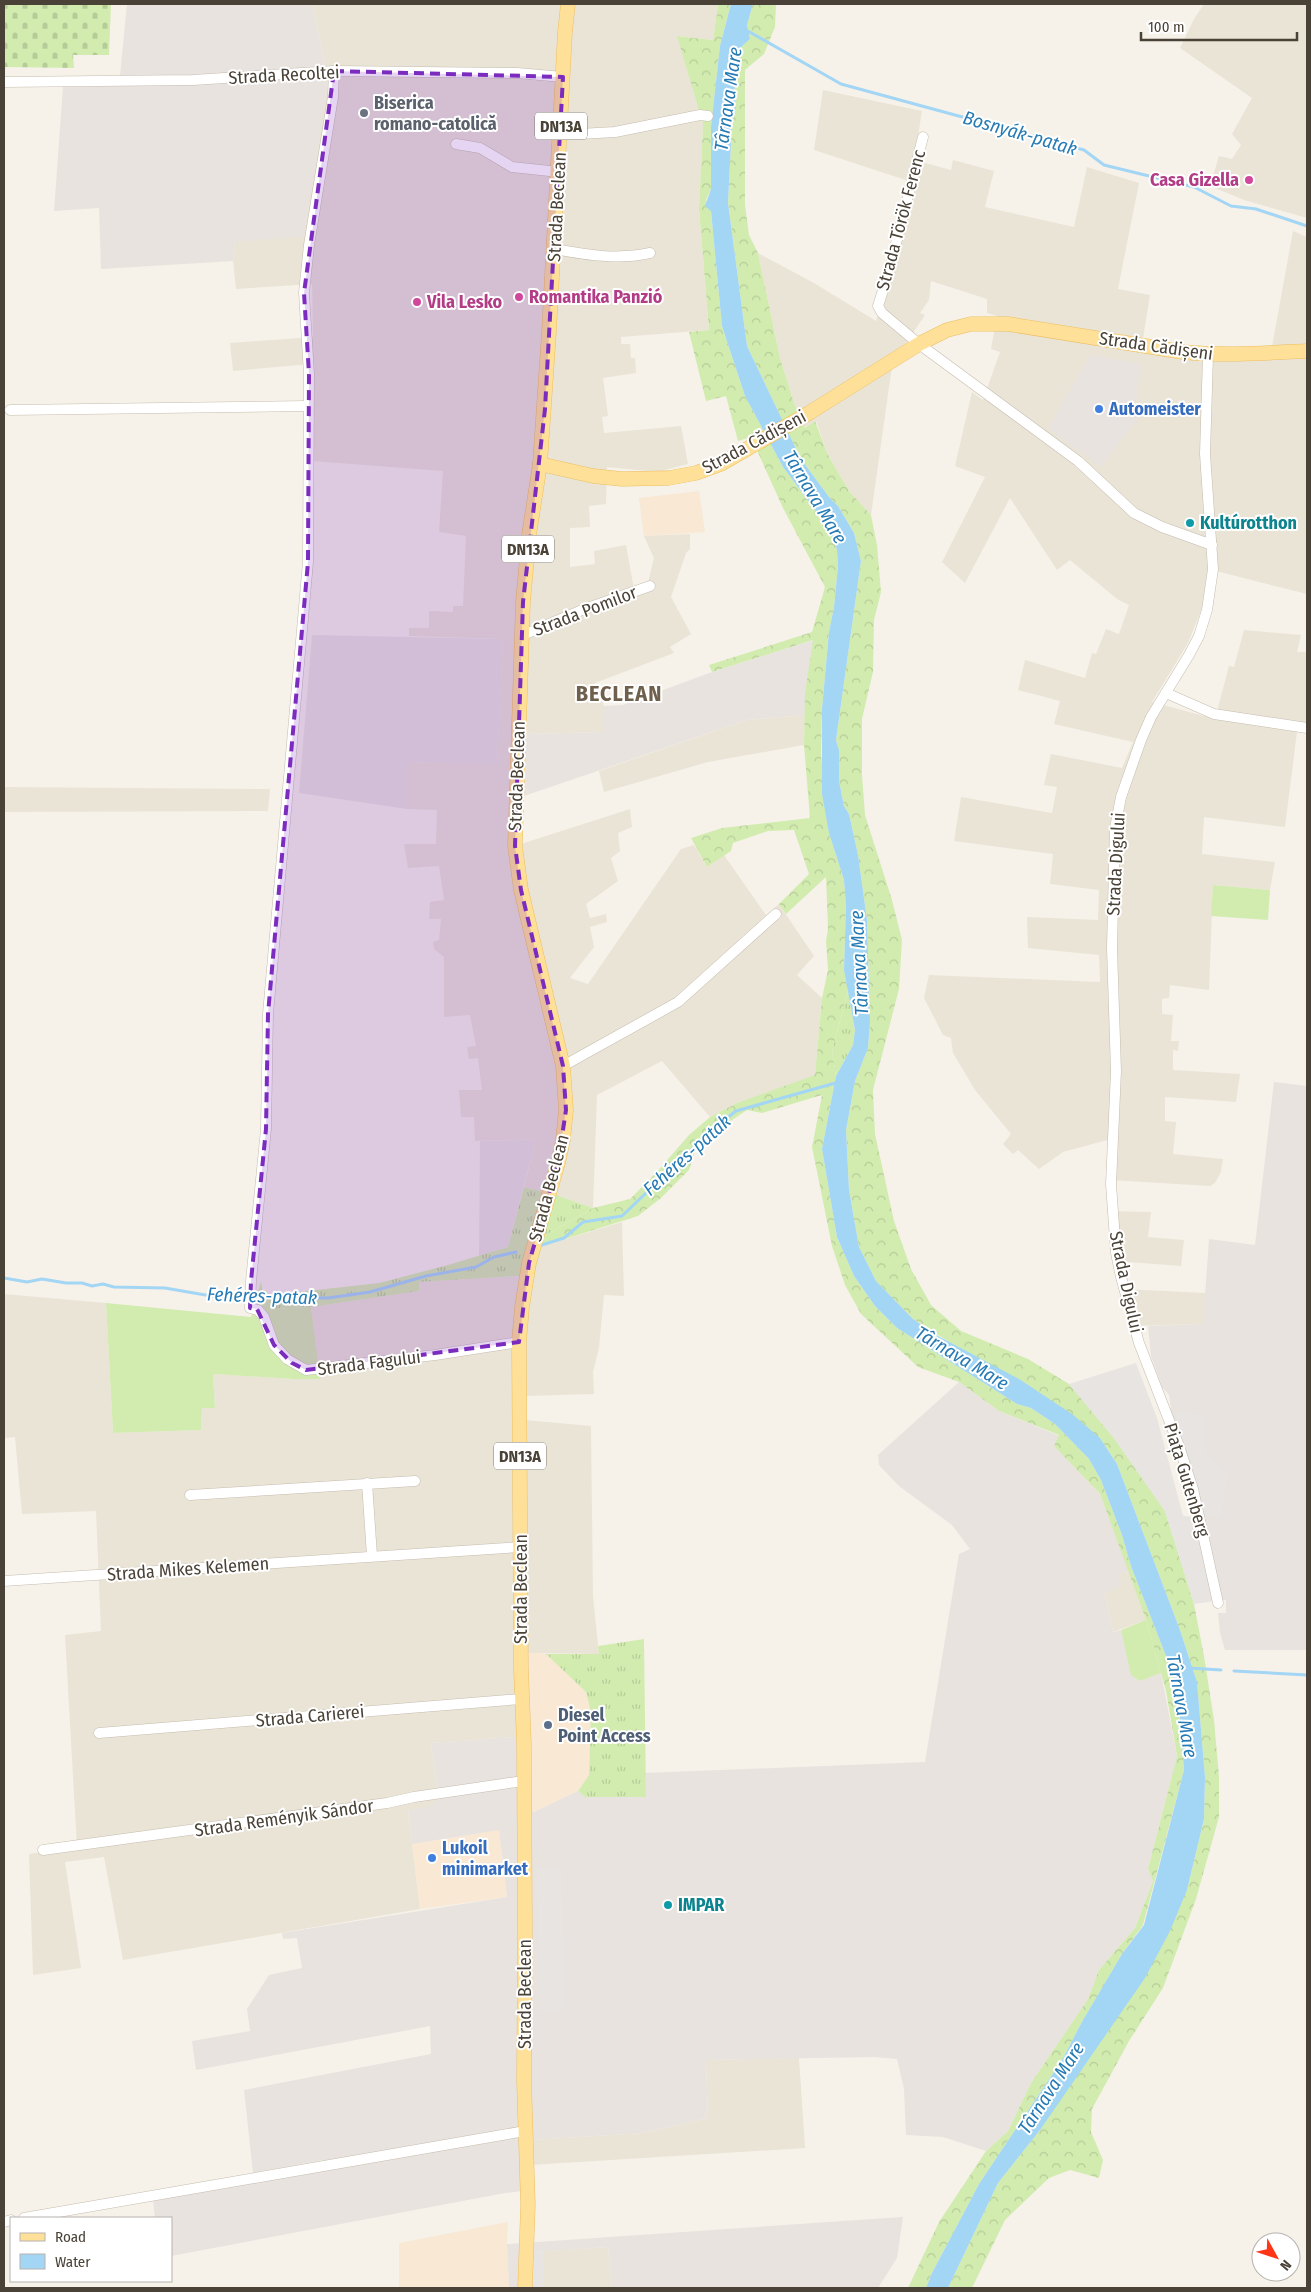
<svg xmlns="http://www.w3.org/2000/svg" width="1311" height="2292" font-family="'Fira Sans Condensed',sans-serif">
	<style>
		.residential { fill: #eae4d7 }
		.commercial { fill: #f8e8d4 }
		.industrial { fill: #e8e3de }
		.grass { fill: url(#grass-tufts) }
		.forest { fill: url(#forest-crowns) }
		.cemetery { fill: url(#cemetery-stones) }
		.garden { fill: #d2ecb0 }
		.parking { fill: #e7e4e1 }
		.water { fill: #a3d5f5 }
		.lines { fill: none; stroke-linecap: round; stroke-linejoin: round }
		.stream { stroke: #a3d5f5; stroke-width: 3 }
		.minor-casing { stroke: #c5bcae; stroke-width: 11 }
		.major-casing { stroke: #ebbf61; stroke-width: 15 }
		.minor { stroke: #fff; stroke-width: 10 }
		.major { stroke: #ffe099; stroke-width: 14 }
		.marked { fill: #7b2cbf; fill-opacity: 0.2; stroke: #7b2cbf; stroke-width: 4; stroke-dasharray: 10 6; stroke-linejoin: round }
		.worship-dot { fill: #6b7280; stroke: #fff; stroke-width: 2 }
		.hotel-dot { fill: #d1479c; stroke: #fff; stroke-width: 2 }
		.shop-dot { fill: #3f7fe0; stroke: #fff; stroke-width: 2 }
		.culture-dot { fill: #0f9aa8; stroke: #fff; stroke-width: 2 }
		.service-dot { fill: #5c6f8a; stroke: #fff; stroke-width: 2 }
		.labels { text-anchor: middle; dominant-baseline: central; stroke-width: 4; stroke-linejoin: round; paint-order: stroke }
		.shield { fill: #fff; stroke: #807b73; stroke-width: 1 }
		.shield-label { font-size: 16px; font-weight: bold; fill: #4a4237 }
		.street-label { font-size: 18px; fill: #4a4237; stroke: #fff }
		.worship-label { font-size: 18px; font-weight: bold; fill: #5b616d; stroke: #fff; text-anchor: start }
		.hotel-label { font-size: 18px; font-weight: bold; fill: #b23c85; stroke: #fff; text-anchor: start }
		.shop-label { font-size: 18px; font-weight: bold; fill: #366cbe; stroke: #fff; text-anchor: start }
		.culture-label { font-size: 18px; font-weight: bold; fill: #0d838f; stroke: #fff; text-anchor: start }
		.service-label { font-size: 18px; font-weight: bold; fill: #4e5e75; stroke: #fff; text-anchor: start }
		.water-label { font-size: 19px; font-style: italic; fill: #277bb5; stroke: #fff }
		.district-label { font-size: 22px; font-weight: bold; letter-spacing: 1px; fill: #6e604d; stroke: #fff }
	</style>
	<defs>
		<pattern id="grass-tufts" width="24" height="20" patternUnits="userSpaceOnUse" patternTransform="scale(1.25)"><rect width="24" height="20" fill="#d2ecb0"/><path d="M3 7l-1-3M5 7V3M7 7l1-3M15 17l-1-3M17 17v-4M19 17l1-3" fill="none" stroke="#b6cc98"/></pattern>
		<pattern id="forest-crowns" width="20" height="18" patternUnits="userSpaceOnUse" patternTransform="scale(1.25)"><rect width="20" height="18" fill="#d2ecb0"/><path d="M2 6a3 3 0 1 1 6 0M12 15a3 3 0 1 1 6 0" fill="none" stroke="#b6cc98"/></pattern>
		<pattern id="cemetery-stones" width="16" height="16" patternUnits="userSpaceOnUse" patternTransform="scale(1.25)"><rect width="16" height="16" fill="#d2ecb0"/><path d="M2 7V4a2 2 0 0 1 4 0v3zM10 15v-3a2 2 0 0 1 4 0v3z" fill="#b6cc98"/></pattern>
	</defs>
	<rect width="100%" height="100%" fill="#f6f2e9"/>
	<!-- residential -->
	<g class="residential">
		<polygon points="312,4 718,4 713,40 678,36 703,124 699,209 709,330 621,337 621,344 630,344 631,358 635,358 636,373 603,378 608,416 602,417 604,433 681,426 688,464 657,472 607,467 606,504 589,506 590,527 570,528 570,567 595,564 594,551 626,545 634,589 648,583 654,558 644,536 690,534 690,549 686,553 671,597 691,634 670,647 674,653 595,683 604,706 604,732 526,734 521,844 630,809 632,827 618,833 620,851 611,858 618,881 586,904 590,918 606,914 607,922 590,927 594,947 570,978 588,984 681,849 694,845 707,867 724,855 766,915 779,904 814,956 797,975 822,998 815,1076 737,1103 710,1117 662,1061 597,1095 593,1208 556,1195 524,1187 536,1139 475,1141 474,1117 461,1117 459,1090 482,1090 478,1058 469,1059 467,1047 476,1046 470,1015 444,1017 444,957 434,949 433,942 439,940 441,919 429,919 430,902 444,900 439,866 408,868 404,844 436,844 437,810 407,809 407,762 497,764 503,639 409,636 409,628 429,628 429,611 453,612 453,606 463,606 466,536 439,532 443,471 312,461 311,364 233,371 230,343 313,337 312,284 236,289 233,261 235,242 328,80"/>
		<polygon points="1204,4 1307,4 1307,218 1244,200 1210,186 1219,156 1232,159 1241,145 1232,134 1252,98 1180,48 1194,19"/>
		<polygon points="823,90 922,111 914,160 951,170 953,160 994,171 985,207 1074,227 1087,167 1139,183 1118,289 1150,295 1141,351 1216,361 1270,358 1293,231 1307,237 1307,594 1208,569 1202,608 1188,643 1152,702 1215,719 1229,666 1234,667 1244,630 1301,635 1297,652 1307,652 1307,733 1297,732 1285,827 1204,817 1202,854 1275,862 1270,890 1213,885 1209,990 1170,985 1169,998 1162,999 1162,1014 1173,1015 1171,1041 1179,1041 1178,1051 1173,1050 1173,1070 1240,1074 1236,1102 1165,1097 1165,1121 1176,1122 1173,1154 1223,1159 1221,1172 1215,1183 1210,1186 1111,1180 1111,1139 1063,1152 1039,1169 1018,1150 1013,1154 1003,1144 1011,1134 975,1090 953,1053 951,1038 943,1035 924,998 929,975 1100,982 1099,955 1028,948 1027,917 1098,920 1099,890 1050,884 1053,854 954,841 961,797 1052,813 1057,787 1044,785 1051,754 1122,768 1133,742 1054,724 1060,701 1018,690 1025,660 1085,678 1092,653 1096,654 1106,629 1119,634 1129,605 1117,599 1070,560 1057,570 1010,498 965,583 942,562 985,477 955,466 972,392 983,400 1000,352 991,349 997,316 987,313 987,299 931,281 929,300 920,313 925,315 906,343 894,352 871,515 849,491 828,455 816,421 805,428 794,403 780,358 758,253 814,283 876,321 918,184 814,150"/>
		<polygon points="805,715 804,745 708,762 604,792 599,771 747,720"/>
		<polygon points="4,787 270,789 268,811 4,812"/>
		<polygon points="1112,1211 1151,1212 1148,1237 1184,1240 1181,1266 1116,1261"/>
		<polygon points="622,1222 624,1296 604,1295 599,1348 593,1372 594,1394 524,1396 525,1420 591,1426 593,1597 599,1654 525,1653 526,1736 431,1743 437,1787 434,1807 408,1811 420,1909 123,1960 104,1857 65,1862 81,1968 33,1975 29,1854 77,1847 65,1635 101,1631 96,1511 22,1514 15,1437 4,1438 4,1294 106,1303 113,1433 201,1430 202,1408 215,1408 213,1374 293,1379 319,1379 311,1307 418,1291 418,1282 534,1275 540,1247"/>
		<polygon points="1124,1289 1206,1293 1204,1324 1134,1326"/>
		<polygon points="1129,1572 1146,1620 1113,1632 1105,1593 1121,1584 1117,1574"/>
		<polygon points="799,2058 805,2148 531,2165 530,2140 643,2133 708,2118 706,2060"/>
		<polygon points="608,2247 612,2288 544,2288 544,2251"/>
	</g>
	<!-- commercial -->
	<g class="commercial">
		<polygon points="699,491 705,532 644,536 639,498"/>
		<polygon points="525,1652 546,1654 586,1692 591,1712 589,1775 578,1791 534,1812 527,1808"/>
		<polygon points="499,1830 507,1897 420,1909 412,1844"/>
		<polygon points="508,2222 507,2244 509,2288 399,2288 399,2243"/>
	</g>
	<!-- industrial -->
	<g class="industrial">
		<polygon points="127,4 312,4 328,80 304,236 235,242 233,261 101,269 99,208 54,211 63,87 119,86"/>
		<polygon points="1090,355 1142,364 1135,406 1143,412 1101,467 1048,429"/>
		<polygon points="312,635 503,639 497,765 408,762 407,809 299,793"/>
		<polygon points="814,640 805,693 805,715 747,720 524,796 526,734 603,732 604,706 623,705 712,672"/>
		<polygon points="1274,1082 1307,1086 1307,1650 1225,1650 1220,1633 1218,1613 1226,1613 1226,1600 1222,1600 1200,1518 1167,1412 1171,1408 1169,1395 1162,1387 1151,1356 1148,1326 1203,1324 1209,1239 1255,1245"/>
		<polygon points="536,1139 508,1247 479,1256 480,1141"/>
		<polygon points="959,1382 999,1411 1060,1436 1054,1446 1100,1494 1129,1572 1118,1574 1122,1584 1105,1593 1113,1632 1121,1630 1132,1675 1140,1681 1161,1673 1177,1756 1148,1869 1153,1881 1135,1928 1099,1970 1088,1999 1031,2083 1008,2131 986,2151 943,2137 906,2135 904,2089 897,2059 875,2057 706,2060 708,2118 643,2133 531,2140 531,2190 505,2193 171,2256 171,2218 155,2218 153,2200 323,2169 323,2160 253,2173 244,2090 431,2054 430,2026 196,2070 192,2041 250,2031 247,2009 269,1975 302,1968 297,1938 283,1939 282,1933 507,1897 499,1830 412,1844 408,1810 434,1806 437,1787 431,1743 526,1736 527,1808 534,1812 578,1791 585,1797 646,1797 645,1773 925,1762 959,1554 970,1549 952,1525 899,1486 879,1465 878,1455"/>
		<polygon points="903,2217 897,2258 878,2288 612,2288 608,2247 533,2252 534,2288 509,2288 507,2244"/>
	</g>
	<!-- grass -->
	<g class="grass">
		<polygon points="848,991 855,1030 853,1045 836,1076 832,1051"/>
		<polygon points="524,1187 556,1195 593,1208 544,1236 534,1275 419,1282 419,1291 311,1307 274,1309 251,1317 261,1281 263,1296 379,1283 448,1265 508,1247"/>
		<polygon points="644,1639 646,1797 585,1797 578,1791 589,1775 591,1712 586,1692 546,1654 599,1654 598,1646"/>
	</g>
	<!-- forest -->
	<g class="forest">
		<polygon points="718,4 731,4 720,46 711,127 711,189 706,200 711,211 722,326 745,396 783,467 818,514 833,537 837,550 838,566 834,607 829,632 822,709 821,755 829,833 844,880 846,906 844,970 848,991 832,1051 836,1076 822,1149 837,1237 854,1276 875,1306 897,1328 1017,1404 1031,1408 1055,1424 1089,1459 1101,1480 1122,1535 1131,1566 1171,1669 1179,1706 1184,1770 1143,1925 1122,1954 1083,2020 1062,2060 979,2184 932,2273 926,2288 908,2288 939,2222 986,2151 1008,2131 1031,2083 1088,1999 1099,1970 1135,1928 1153,1881 1148,1869 1177,1756 1166,1691 1146,1620 1100,1494 1054,1446 1059,1435 999,1411 959,1382 918,1367 861,1314 845,1285 832,1246 812,1147 822,1095 762,1113 747,1110 729,1122 695,1151 689,1170 661,1198 638,1216 540,1247 544,1236 593,1208 630,1199 656,1173 689,1135 710,1117 737,1103 815,1075 822,998 828,970 826,941 828,929 826,877 786,914 779,904 809,874 794,830 768,831 733,843 731,851 707,867 691,838 722,828 810,818 804,745 805,693 813,640 712,672 709,665 812,632 825,587 783,508 751,437 738,441 726,396 706,401 689,332 709,330 699,209 703,124 677,36 713,40"/>
		<polygon points="753,4 776,4 775,27 764,54 745,70 745,205 749,235 758,253 780,358 794,403 805,428 815,421 828,455 849,491 871,515 877,545 881,592 874,620 873,672 862,719 862,775 865,815 892,900 902,940 899,989 873,1090 875,1134 894,1221 911,1269 931,1305 961,1331 1028,1359 1069,1384 1114,1438 1165,1511 1194,1604 1204,1656 1214,1720 1219,1777 1219,1817 1196,1899 1163,1988 1129,2041 1092,2109 1091,2132 1103,2160 1099,2178 1070,2170 1049,2178 1005,2220 972,2288 948,2288 998,2183 1040,2130 1187,1890 1204,1819 1205,1777 1197,1682 1180,1630 1117,1464 1100,1438 913,1319 876,1281 859,1247 849,1190 846,1130 855,1081 868,1048 870,1022 867,920 858,855 849,814 844,806 839,781 839,750 836,740 861,561 854,533 838,506 829,497 801,459 747,346 728,203 732,124 736,108 734,92 742,46 750,39 747,25"/>
	</g>
	<!-- cemetery -->
	<polygon class="cemetery" points="4,4 111,4 109,55 73,55 74,68 4,67"/>
	<!-- garden -->
	<g class="garden">
		<polygon points="1213,885 1270,890 1268,920 1211,916"/>
		<polygon points="106,1303 251,1317 274,1309 311,1307 320,1379 293,1379 213,1374 215,1408 202,1408 201,1430 113,1433"/>
		<polygon points="1146,1620 1161,1673 1140,1681 1131,1675 1121,1630"/>
	</g>
	<!-- parking -->
	<g class="parking">
		<polygon points="1136,1363 1157,1418 1183,1516 1205,1518 1222,1600 1194,1604 1165,1511 1114,1438 1069,1384"/>
		<polygon points="1174,1411 1203,1415 1206,1431 1205,1445 1207,1453 1218,1467 1228,1473 1221,1519 1204,1515"/>
		<polygon points="536,1867 561,1867 565,2010 540,2011"/>
		<polygon points="544,2251 544,2288 534,2288 533,2252"/>
	</g>
	<!-- water -->
	<polygon class="water" points="731,4 753,4 747,25 750,39 742,46 734,92 736,108 732,124 728,203 747,346 801,459 829,497 838,506 854,533 861,561 836,740 839,750 839,781 844,806 849,814 858,855 867,920 870,1022 868,1048 855,1081 846,1130 849,1190 859,1247 876,1281 913,1319 938,1336 1019,1379 1072,1414 1100,1438 1117,1464 1180,1630 1197,1682 1205,1777 1204,1819 1187,1890 1170,1931 1145,1978 1040,2130 998,2183 948,2288 926,2288 932,2273 979,2184 1062,2060 1083,2020 1122,1954 1144,1925 1184,1770 1179,1706 1171,1669 1131,1566 1122,1535 1101,1480 1089,1459 1055,1424 1031,1408 1017,1404 897,1328 875,1306 854,1276 837,1237 822,1149 836,1076 853,1045 855,1030 844,970 846,906 844,880 829,833 822,794 822,709 829,632 834,607 838,566 837,550 833,537 818,514 783,467 745,396 722,326 711,211 705,206 711,189 711,127 720,46"/>
	<g class="lines">
		<!-- stream -->
		<g class="stream">
			<polyline points="746,30 841,84 1084,150 1104,165 1194,187 1231,206 1256,209 1307,226"/>
			<polyline points="542,1245 564,1238 583,1222 622,1216 714,1128 736,1111 839,1082"/>
			<polyline points="4,1278 27,1282 42,1279 66,1283 82,1283 92,1286 103,1284 114,1287 165,1288 217,1297 328,1298 370,1292 426,1276 476,1267 494,1257 516,1252"/>
			<polyline points="1189,1668 1221,1670"/>
			<polyline points="1234,1671 1307,1675"/>
		</g>
		<!-- minor casing -->
		<g class="minor-casing">
			<g id="minor">
				<polyline points="334,71 333,97 309,245 304,293 309,374 308,562 268,1014 266,1129 251,1281 250,1308 258,1310 264,1317 274,1345 287,1359 306,1370 435,1355 519,1342"/>
				<polyline points="4,82 193,80 334,71 517,73 563,77"/>
				<polyline points="561,135 615,132 700,115 708,116"/>
				<polyline points="923,137 889,271 878,306 882,313 919,344 1078,461 1134,513 1162,527 1212,545"/>
				<polyline points="456,144 480,148 512,167 559,172"/>
				<path d="M554,249C587,255 617,260 650,253"/>
				<polyline points="1208,355 1205,454 1213,569 1207,610 1199,636 1189,655 1151,717 1141,740 1121,797 1115,828 1112,948 1116,1071 1111,1184 1116,1253 1121,1277 1139,1343 1179,1446 1193,1489 1218,1603"/>
				<polyline points="10,410 308,406"/>
				<polyline points="521,636 582,610 650,586"/>
				<polyline points="1166,693 1214,714 1307,728"/>
				<polyline points="563,1066 678,1002 776,914"/>
				<polyline points="367,1483 372,1556"/>
				<polyline points="190,1495 415,1481"/>
				<polyline points="4,1581 520,1547"/>
				<polyline points="99,1733 521,1699"/>
				<polyline points="43,1850 387,1803 414,1797 523,1781"/>
				<polyline points="24,2218 525,2131"/>
				<polyline points="4,2222 11,2220"/>
			</g>
		</g>
		<!-- major casing -->
		<g class="major-casing">
			<g id="major">
				<path d="M540,464L593,476L622,479L669,478L696,473L721,464L809,413L919,344L947,330L971,324H1008L1183,352C1225,356 1265,353 1307,351"/>
				<polyline points="525,2288 528,2205 524,2080 525,1931 524,1744 521,1669 519,1342 522,1307 529,1263 558,1163 563,1140 566,1110 563,1066 521,890 515,846 523,602 529,535 540,464 549,332 565,32 568,4"/>
			</g>
		</g>
		<!-- minor -->
		<use href="#minor" class="minor"/>
		<!-- major -->
		<use href="#major" class="major"/>
	</g>
	<!-- marked area -->
	<path class="marked" d="M334,71L563,77L545,409L523,602L515,846L521,890L563,1066L566,1110L558,1163L529,1263L519,1342L306,1370L292,1363L274,1345L257,1309L250,1308L251,1281L266,1129L268,1014L308,562L309,374L304,293Z"/>
	<!-- markers -->
	<circle class="worship-dot" cx="364" cy="113" r="5"/>
	<g class="hotel-dot">
		<circle cx="1249" cy="180" r="5"/>
		<circle cx="519" cy="297" r="5"/>
		<circle cx="417" cy="302" r="5"/>
	</g>
	<g class="shop-dot">
		<circle cx="1099" cy="409" r="5"/>
		<circle cx="432" cy="1858" r="5"/>
	</g>
	<g class="culture-dot">
		<circle cx="1190" cy="523" r="5"/>
		<circle cx="668" cy="1905" r="5"/>
	</g>
	<circle class="service-dot" cx="548" cy="1725" r="5"/>
	<g class="labels">
		<!-- shield labels -->
		<g class="shield">
			<rect x="535" y="112.5" width="52" height="27" rx="4"/>
			<rect x="502" y="535.5" width="52" height="27" rx="4"/>
			<rect x="494" y="1442.5" width="52" height="27" rx="4"/>
		</g>
		<g class="shield-label">
			<text x="561" y="126">DN13A</text>
			<text x="528" y="549">DN13A</text>
			<text x="520" y="1456">DN13A</text>
		</g>
		<!-- street labels -->
		<g class="street-label">
			<text transform="translate(284 75) rotate(-3)">Strada Recoltei</text>
			<text transform="translate(557 207) rotate(-87)">Strada Beclean</text>
			<text transform="translate(901 220) rotate(-75)">Strada Török Ferenc</text>
			<text transform="translate(1156 346) rotate(8)">Strada Cădișeni</text>
			<text transform="translate(754 442) rotate(-28)">Strada Cădișeni</text>
			<text transform="translate(585 611) rotate(-21)">Strada Pomilor</text>
			<text transform="translate(517 776) rotate(-88)">Strada Beclean</text>
			<text transform="translate(1116 864) rotate(-87)">Strada Digului</text>
			<text transform="translate(549 1188) rotate(-75)">Strada Beclean</text>
			<text transform="translate(1126 1282) rotate(78)">Strada Digului</text>
			<text transform="translate(369 1363) rotate(-7)">Strada Fagului</text>
			<text transform="translate(1187 1480) rotate(73)">Piața Gutenberg</text>
			<text transform="translate(188 1569) rotate(-4)">Strada Mikes Kelemen</text>
			<text transform="translate(521 1589) rotate(-90)">Strada Beclean</text>
			<text transform="translate(310 1716) rotate(-5)">Strada Carierei</text>
			<text transform="translate(284 1818) rotate(-8)">Strada Reményik Sándor</text>
			<text transform="translate(525 1994) rotate(-90)">Strada Beclean</text>
		</g>
		<!-- worship labels -->
		<g class="worship-label">
			<text x="374" y="103">Biserica<tspan x="374" dy="21">romano-catolică</tspan></text>
		</g>
		<!-- hotel labels -->
		<g class="hotel-label">
			<text x="1239" y="180" text-anchor="end">Casa Gizella</text>
			<text x="529" y="297">Romantika Panzió</text>
			<text x="427" y="302">Vila Lesko</text>
		</g>
		<!-- shop labels -->
		<g class="shop-label">
			<text x="1109" y="409">Automeister</text>
			<text x="442" y="1848">Lukoil<tspan x="442" dy="21">minimarket</tspan></text>
		</g>
		<!-- culture labels -->
		<g class="culture-label">
			<text x="1200" y="523">Kultúrotthon</text>
			<text x="678" y="1905">IMPAR</text>
		</g>
		<!-- service labels -->
		<g class="service-label">
			<text x="558" y="1715">Diesel<tspan x="558" dy="21">Point Access</tspan></text>
		</g>
		<!-- water labels -->
		<g class="water-label">
			<text transform="translate(728 99) rotate(-82)">Târnava Mare</text>
			<text transform="translate(1020 133) rotate(16)">Bosnyák-patak</text>
			<text transform="translate(815 497) rotate(59)">Târnava Mare</text>
			<text transform="translate(859 963) rotate(-93)">Târnava Mare</text>
			<text transform="translate(687 1155) rotate(-42)">Fehéres-patak</text>
			<text transform="translate(262 1296) rotate(2)">Fehéres-patak</text>
			<text transform="translate(962 1358) rotate(31)">Târnava Mare</text>
			<text transform="translate(1182 1706) rotate(80)">Târnava Mare</text>
			<text transform="translate(1051 2088) rotate(-57)">Târnava Mare</text>
		</g>
		<!-- district labels -->
		<g class="district-label">
			<text x="619" y="693">BECLEAN</text>
		</g>
	</g>
	<!-- border -->
	<rect width="1311" height="2292" fill="none" stroke="#4a4237" stroke-width="10"/>
	<!-- legend -->
	<rect x="10" y="2217" width="162" height="65" fill="#ffffff" stroke="#b7b3af"/>
	<rect x="20" y="2233" width="25" height="8" fill="#ffe099" stroke="#b7b3af"/>
	<text x="55" y="2242" font-size="15" fill="#4a4237">Road</text>
	<rect x="20" y="2254" width="25" height="15" fill="#a3d5f5" stroke="#b7b3af"/>
	<text x="55" y="2267" font-size="15" fill="#4a4237">Water</text>
	<!-- north arrow -->
	<g transform="translate(1276 2257) rotate(130)"><circle r="24" fill="#ffffff" stroke="#b7b3af"/>
	<path d="M0-4L9 19L0 12L-9 19Z" fill="#ff3517"/>
	<text y="-8" font-size="14" font-weight="bold" text-anchor="middle" fill="#4a4237">N</text>
	</g>
	<!-- scale -->
	<path d="M1141 32v8h156v-8" fill="none" stroke="#4a4237" stroke-width="2.5"/>
	<text x="1148" y="32" font-size="15" fill="#4a4237" stroke="#ffffff" stroke-width="4" paint-order="stroke">100 m</text>
</svg>
